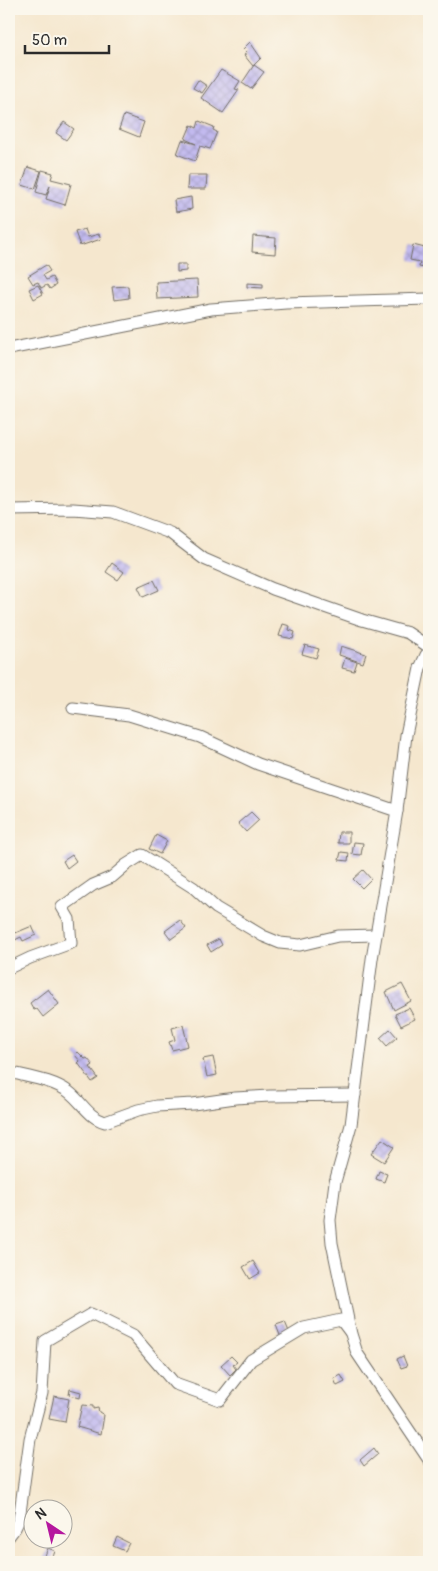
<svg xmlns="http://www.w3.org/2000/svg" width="438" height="1571" font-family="Pangolin,sans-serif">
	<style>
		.building { fill: url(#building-cross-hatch) }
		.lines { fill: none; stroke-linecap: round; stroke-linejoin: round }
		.minor-casing { stroke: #726d64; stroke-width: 13 }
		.minor { stroke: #fff; stroke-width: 11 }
	</style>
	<defs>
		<pattern id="building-cross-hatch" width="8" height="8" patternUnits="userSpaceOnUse" patternTransform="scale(1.25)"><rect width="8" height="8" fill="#c2baef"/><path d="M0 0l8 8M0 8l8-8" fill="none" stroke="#a7a0cd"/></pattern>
	</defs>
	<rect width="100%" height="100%" fill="#fbf7ec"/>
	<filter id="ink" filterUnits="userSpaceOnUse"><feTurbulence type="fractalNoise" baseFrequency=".02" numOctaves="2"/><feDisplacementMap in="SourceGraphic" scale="10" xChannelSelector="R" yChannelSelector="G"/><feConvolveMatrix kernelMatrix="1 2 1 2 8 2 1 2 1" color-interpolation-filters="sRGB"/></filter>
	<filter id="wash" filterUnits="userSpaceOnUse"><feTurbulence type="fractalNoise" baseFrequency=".0096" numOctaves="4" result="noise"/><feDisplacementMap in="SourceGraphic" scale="20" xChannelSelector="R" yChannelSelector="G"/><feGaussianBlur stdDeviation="1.12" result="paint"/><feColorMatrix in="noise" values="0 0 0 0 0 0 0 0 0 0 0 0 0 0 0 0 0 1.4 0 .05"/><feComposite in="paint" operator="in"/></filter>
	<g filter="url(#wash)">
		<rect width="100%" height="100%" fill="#f5e7ce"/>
		<g id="blocks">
			<!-- building -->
			<g class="building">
				<polygon points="250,42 261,58 253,66 244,55 247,53 243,49"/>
				<polygon points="254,65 264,72 251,89 242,83"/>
				<polygon points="221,70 240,81 235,89 239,90 223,113 201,98"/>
				<polygon points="198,80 207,86 202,93 193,88"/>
				<polygon points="124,115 144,122 139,137 119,129"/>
				<polygon points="199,121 214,127 213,130 217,132 210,149 200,146 195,161 177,154 182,140 196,144 185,139 191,125 197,128"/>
				<polygon points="64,122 74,129 66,140 56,133"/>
				<polygon points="28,167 41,171 35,189 22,185"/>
				<polygon points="42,170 53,173 51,179 71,184 65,205 46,199 50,186 46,195 36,192"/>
				<polygon points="188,175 207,175 206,189 187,189"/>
				<polygon points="191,197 192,209 176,212 174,200"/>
				<polygon points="85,229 88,237 99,234 101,239 80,246 75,232"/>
				<polygon points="253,236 276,238 275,254 252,252"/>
				<polygon points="413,245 429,249 429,269 419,267 420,262 410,260"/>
				<polygon points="177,264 186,264 186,271 177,272"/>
				<polygon points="46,265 50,271 43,275 46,280 52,277 56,285 50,289 47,285 41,288 38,282 33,284 28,276"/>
				<polygon points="197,280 198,297 157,299 156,282"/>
				<polygon points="247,283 263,284 263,288 247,287"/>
				<polygon points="38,285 43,294 34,299 29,289"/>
				<polygon points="128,286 129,298 114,300 112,287"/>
				<polygon points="112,563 124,572 118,580 106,572"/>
				<polygon points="154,580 159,590 143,597 138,587"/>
				<polygon points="283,624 290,626 289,630 295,632 293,639 279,636"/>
				<polygon points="305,645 319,649 316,658 302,654"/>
				<polygon points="341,646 366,654 363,663 339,655"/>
				<polygon points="345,658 357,662 354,671 342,668"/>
				<polygon points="251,812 259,820 246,832 238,823"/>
				<polygon points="339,832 349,832 349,843 338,843"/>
				<polygon points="156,835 167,841 160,854 149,849"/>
				<polygon points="354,842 363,843 361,855 352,854"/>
				<polygon points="341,852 349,853 348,861 339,860"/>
				<polygon points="72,855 76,861 67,868 63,861"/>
				<polygon points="363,870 371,879 362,888 353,879"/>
				<polygon points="180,920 186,928 171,939 165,931"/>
				<polygon points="32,926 36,935 23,941 21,937 15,940 13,934"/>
				<polygon points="219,939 222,945 211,952 207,945"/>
				<polygon points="402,984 411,1001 394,1010 386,992"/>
				<polygon points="48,989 59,1004 43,1017 37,1009 34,1010 30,1003"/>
				<polygon points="409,1008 415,1019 401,1026 395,1014"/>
				<polygon points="183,1025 188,1046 172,1050 169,1042 175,1040 172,1028"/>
				<polygon points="390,1029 397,1037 387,1046 380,1038"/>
				<polygon points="78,1052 85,1059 87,1058 93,1065 90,1067 98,1078 92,1082 78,1063 80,1061 75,1055"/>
				<polygon points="213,1057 217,1075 207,1077 203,1059"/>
				<polygon points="382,1139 394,1147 384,1162 371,1154"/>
				<polygon points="379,1171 387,1174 384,1182 376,1179"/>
				<polygon points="253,1261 260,1273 250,1279 243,1267"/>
				<polygon points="285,1322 290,1334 281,1338 276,1325"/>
				<polygon points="231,1356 237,1362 233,1365 236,1369 230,1375 221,1365"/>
				<polygon points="403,1356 407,1366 401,1368 397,1359"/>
				<polygon points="341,1375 345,1382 337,1386 334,1379"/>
				<polygon points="70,1389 81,1392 80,1398 69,1395"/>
				<polygon points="54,1396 69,1399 65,1422 49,1419"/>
				<polygon points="82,1405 93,1406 93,1409 98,1408 99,1412 104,1415 101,1434 77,1427"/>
				<polygon points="374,1448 378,1454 364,1466 360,1460"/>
				<polygon points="117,1537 129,1543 125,1551 113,1546"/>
				<polygon points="48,1548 55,1551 52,1560 44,1558"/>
			</g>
		</g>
	</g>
	<g filter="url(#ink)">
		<use href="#blocks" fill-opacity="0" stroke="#726d64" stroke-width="1"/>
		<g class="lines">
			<!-- minor casing -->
			<g class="minor-casing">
				<g id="minor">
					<polyline points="9,349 211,309 286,303 429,299"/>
					<polyline points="9,510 73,509 113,512 170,533 204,559 273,589 362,620 408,633 429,647"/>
					<polyline points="429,653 426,655 420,668 406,735 397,811 372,959 351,1125 335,1182 330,1220 332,1243 351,1334 357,1353 429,1460"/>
					<polyline points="73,708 129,715 200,737 258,764 397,811"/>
					<polyline points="9,968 30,958 71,943 69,919 62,907 93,885 112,877 126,865 142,855 194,888 216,908 263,936 280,943 300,945 338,936 376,935"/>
					<path d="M9,1072C28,1077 53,1080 69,1092C82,1102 88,1117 105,1122L138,1110L157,1106L193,1104L235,1098L270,1096L355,1095"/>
					<polyline points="9,1536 15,1528 19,1520 30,1439 42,1393 45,1341 91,1314 133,1335 175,1384 220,1400 251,1360 304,1328 341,1320 350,1332"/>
				</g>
			</g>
			<!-- minor -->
			<use href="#minor" class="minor"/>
		</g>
	</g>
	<!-- margin -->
	<rect width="438" height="1571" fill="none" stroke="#fbf7ec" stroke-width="30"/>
	<!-- north arrow -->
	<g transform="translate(48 1524) rotate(325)"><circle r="24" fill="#fbf7ec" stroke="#a8a59f"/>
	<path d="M0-4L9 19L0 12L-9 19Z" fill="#b5179e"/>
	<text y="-8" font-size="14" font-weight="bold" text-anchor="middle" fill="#2b2b2b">N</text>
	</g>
	<!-- scale -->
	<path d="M25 45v8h84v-8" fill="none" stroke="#2b2b2b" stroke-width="2.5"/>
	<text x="32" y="45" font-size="15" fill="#2b2b2b" stroke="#fbf7ec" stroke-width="4" paint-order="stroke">50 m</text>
</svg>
